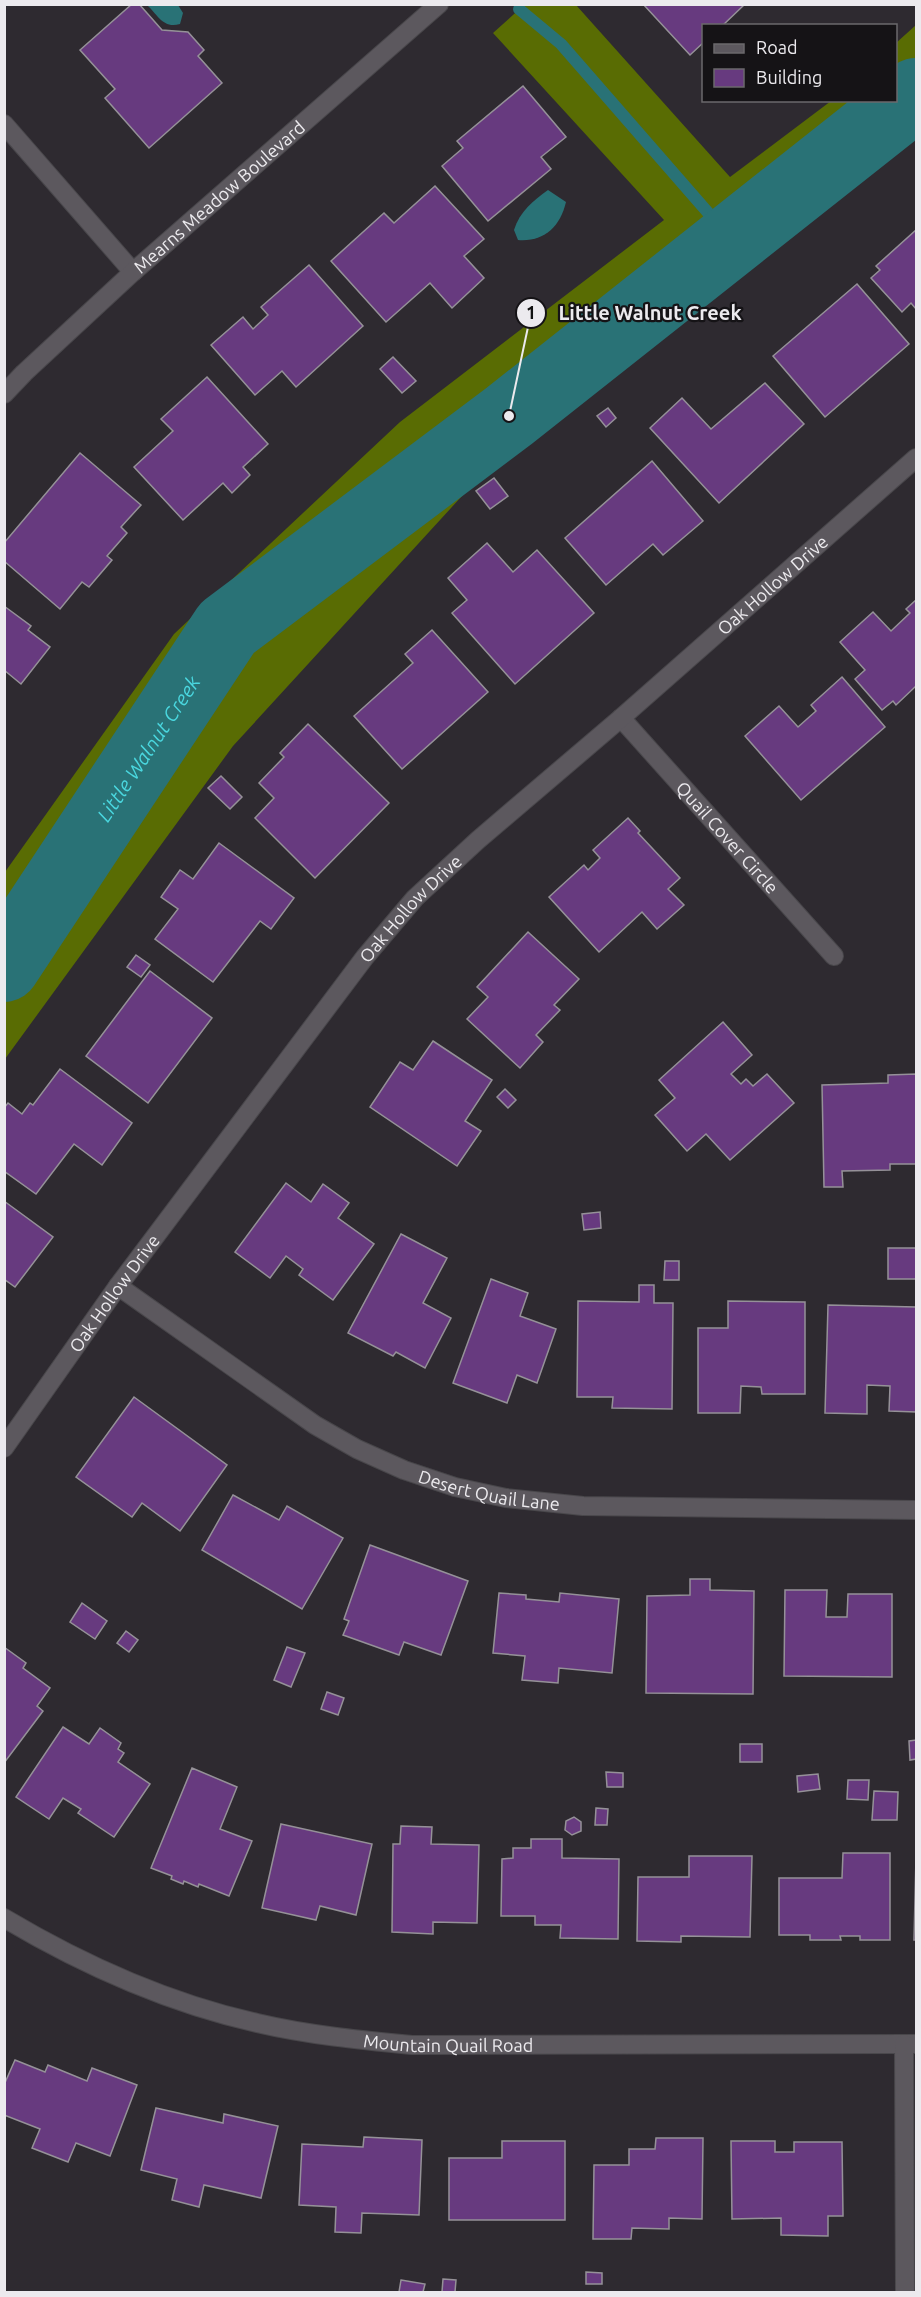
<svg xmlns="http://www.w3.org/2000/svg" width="921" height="2297" font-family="Ubuntu,sans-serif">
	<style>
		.forest { fill: #596c03 }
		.water { fill: #297276 }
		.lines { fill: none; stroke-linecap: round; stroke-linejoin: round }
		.stream { stroke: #297276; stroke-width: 12 }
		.river { stroke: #297276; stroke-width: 72 }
		.building { fill: #673a7f; stroke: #959198; stroke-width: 1.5 }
		.street-casing { stroke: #49474b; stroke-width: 20 }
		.secondary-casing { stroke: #49474b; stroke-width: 20 }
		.street { stroke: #5c585e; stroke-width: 18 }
		.secondary { stroke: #5c585e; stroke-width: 18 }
		.labels { text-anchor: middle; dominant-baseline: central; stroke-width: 4.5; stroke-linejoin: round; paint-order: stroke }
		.street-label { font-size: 18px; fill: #eceaee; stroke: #151316 }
		.water-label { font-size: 20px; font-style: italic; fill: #4ad7df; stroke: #151316 }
		.leader { fill: none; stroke: #eceaee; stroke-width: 2 }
		.callout-dot { fill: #eceaee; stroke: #151316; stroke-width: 2 }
		.mark-label { font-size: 18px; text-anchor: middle; font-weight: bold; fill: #111 }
		.callout-label { font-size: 20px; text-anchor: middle; font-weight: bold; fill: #eceaee; stroke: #151316; stroke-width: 4.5; stroke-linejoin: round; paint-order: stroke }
	</style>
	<rect width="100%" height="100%" fill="#2e2a30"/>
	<!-- forest -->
	<polygon class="forest" points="524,5 576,5 730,177 831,101 896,100 896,43 916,25 916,136 473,484 233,746 5,1059 5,872 174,634 400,422 664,220 493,33"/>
	<!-- water -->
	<g class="water">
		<path d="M147,5H178L183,13L180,24C163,29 158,15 147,5Z"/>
		<path d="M548,190L566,202C560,227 544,242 518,240L514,230C520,211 533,201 548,190Z"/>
	</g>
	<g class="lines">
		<!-- stream -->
		<polyline class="stream" points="519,9 561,44 731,239"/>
		<!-- river -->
		<path class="river" id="s1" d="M4,966L227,628L509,416L916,94"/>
	</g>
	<!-- building -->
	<g class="building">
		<polygon points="132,4 139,4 162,30 188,32 204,50 198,56 222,83 149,148 105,98 115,89 80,50"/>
		<polygon points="643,4 745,4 722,26 704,26 704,42 690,55"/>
		<polygon points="523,86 566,137 541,157 551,169 488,221 442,166 463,148 457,141"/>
		<polygon points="435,186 484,239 464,256 484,278 452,308 430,283 386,322 331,261 384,213 394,223"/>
		<polygon points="916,230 916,309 911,303 902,312 871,278 880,270 876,266"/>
		<polygon points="309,265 363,326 296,387 282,371 255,395 211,345 243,317 253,329 268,315 261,307"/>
		<polygon points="857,284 909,344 825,417 773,356"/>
		<polygon points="393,357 416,381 402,393 380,369"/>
		<polygon points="207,377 268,444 243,467 250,475 232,493 223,483 183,520 134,467 173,431 161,419"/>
		<polygon points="765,383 804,424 719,503 650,428 682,398 711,429"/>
		<polygon points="608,408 616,418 606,427 597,416"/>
		<polygon points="80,453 141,505 121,527 127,533 107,556 112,560 89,587 82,582 60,609 4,561 4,543"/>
		<polygon points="652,461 703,521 663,555 653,544 606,585 565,538"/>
		<polygon points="494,478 508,496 490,509 476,491"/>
		<polygon points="487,543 513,572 537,550 594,613 515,684 452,613 467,600 448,578"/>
		<polygon points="916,600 916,686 896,705 893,701 882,710 855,679 865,670 840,642 873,612 891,631 910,613 906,609"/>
		<polygon points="4,606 31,626 28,630 50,647 21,684 4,670"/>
		<polygon points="432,630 488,692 402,769 354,716 413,663 405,654"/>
		<polygon points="842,677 885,727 801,800 745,736 779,706 798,727 816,711 811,705"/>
		<polygon points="308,724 389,803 315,878 255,818 274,798 259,783 284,757 280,753"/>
		<polygon points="221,776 242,797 230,809 208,788"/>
		<polygon points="628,818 640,831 638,833 680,878 668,889 684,905 657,929 642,912 599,952 549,897 584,865 588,870 600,858 593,850"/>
		<polygon points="219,843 294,898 271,929 260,921 213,982 155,939 178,909 161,897 180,870 193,879"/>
		<polygon points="528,932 579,979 554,1005 560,1010 536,1035 543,1042 520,1068 467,1019 488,997 477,987"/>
		<polygon points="136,955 150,965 141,977 127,967"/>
		<polygon points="150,971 212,1018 148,1103 86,1056"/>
		<polygon points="723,1022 752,1055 731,1074 741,1084 746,1079 753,1086 767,1074 794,1103 730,1160 706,1134 687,1151 655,1115 675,1098 659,1080"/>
		<polygon points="433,1041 492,1080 465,1121 481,1131 457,1166 370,1107 400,1062 413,1070"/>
		<polygon points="60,1069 132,1123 102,1165 74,1144 36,1194 4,1171 4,1108 8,1103 22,1114 30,1103 33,1105"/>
		<polygon points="916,1074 916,1164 890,1164 890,1170 842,1171 843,1187 824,1187 822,1085 888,1083 888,1075"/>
		<polygon points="505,1089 516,1100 508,1108 497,1097"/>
		<polygon points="286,1183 311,1202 323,1184 349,1203 338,1218 374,1244 333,1300 299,1275 303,1269 286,1256 270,1278 235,1252"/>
		<polygon points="4,1201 53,1237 15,1287 4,1279"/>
		<polygon points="600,1212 601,1228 584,1230 582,1214"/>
		<polygon points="401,1234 447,1258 423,1303 451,1318 425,1368 396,1352 393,1356 348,1333"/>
		<rect x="888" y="1248" width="28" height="31"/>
		<polygon points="665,1261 679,1261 679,1280 664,1280"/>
		<polygon points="491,1279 528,1293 520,1316 556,1329 537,1383 517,1375 507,1403 453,1383"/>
		<polygon points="639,1285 654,1285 654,1303 673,1303 672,1409 612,1408 613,1397 577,1397 578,1301 639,1302"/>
		<polygon points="728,1301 805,1302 805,1394 762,1394 761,1387 741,1386 740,1413 698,1413 698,1328 728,1328"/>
		<polygon points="828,1305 916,1307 916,1412 889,1411 890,1386 867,1385 867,1414 825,1413"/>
		<polygon points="134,1397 227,1465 180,1531 142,1503 132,1517 76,1477"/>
		<polygon points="233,1495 279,1520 287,1506 343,1538 302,1609 202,1550"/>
		<polygon points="370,1545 468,1581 441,1655 404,1642 399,1655 343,1635 349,1621 344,1619"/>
		<polygon points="690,1579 710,1579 710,1590 754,1591 753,1694 646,1693 647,1596 690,1595"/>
		<polygon points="785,1590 827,1590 826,1617 847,1617 848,1594 892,1594 892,1677 784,1676"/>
		<polygon points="499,1593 526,1595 526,1599 559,1602 560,1593 619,1599 612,1673 559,1668 558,1683 522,1680 525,1656 493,1653"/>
		<polygon points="82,1603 107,1621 95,1639 70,1622"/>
		<polygon points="126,1631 138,1640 129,1652 117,1643"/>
		<polygon points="4,1647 26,1663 23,1668 50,1688 37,1706 43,1711 4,1763"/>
		<polygon points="287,1647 305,1653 291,1687 274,1680"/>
		<polygon points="327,1692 344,1698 338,1715 321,1709"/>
		<polygon points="63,1727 89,1744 100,1728 121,1743 118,1749 124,1753 118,1762 150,1784 114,1837 78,1813 81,1809 63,1798 49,1819 16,1797"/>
		<polygon points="916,1740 916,1759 910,1760 909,1741"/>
		<rect x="740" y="1744" width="22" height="18"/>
		<polygon points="192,1768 237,1787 220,1829 252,1841 229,1896 199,1884 198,1887 184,1881 183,1884 171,1879 172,1876 151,1868"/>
		<polygon points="606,1772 623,1773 623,1787 607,1787"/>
		<polygon points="818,1774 820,1789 798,1792 797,1776"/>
		<polygon points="848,1780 869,1780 868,1800 847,1799"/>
		<polygon points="874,1791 898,1792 897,1820 872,1820"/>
		<polygon points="596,1808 608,1809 607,1825 595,1825"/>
		<polygon points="574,1817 581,1822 581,1831 572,1835 565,1830 566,1821"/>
		<polygon points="281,1824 372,1844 356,1915 320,1906 316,1920 262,1908"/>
		<polygon points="401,1826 432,1827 431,1844 479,1845 477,1923 433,1922 433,1934 392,1932 393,1844 400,1844"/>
		<polygon points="531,1839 562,1839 562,1858 619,1859 618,1939 560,1938 561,1925 535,1925 535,1916 501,1916 502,1859 513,1858 513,1848 531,1848"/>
		<polygon points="843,1853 890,1853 890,1940 860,1940 860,1936 840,1936 841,1940 810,1940 810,1935 779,1935 779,1878 842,1878"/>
		<polygon points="689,1856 752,1856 750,1937 681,1936 681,1942 637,1941 638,1877 689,1877"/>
		<polygon points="916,1857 916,1940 914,1940"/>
		<polygon points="15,2060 45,2072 48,2065 87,2081 92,2068 137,2085 110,2156 76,2143 68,2162 32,2148 40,2129 4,2115 4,2085"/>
		<polygon points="156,2108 223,2123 224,2114 278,2126 261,2198 204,2185 199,2207 172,2200 177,2179 141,2170"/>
		<polygon points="364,2137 422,2140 419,2215 362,2213 361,2233 335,2232 336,2207 299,2205 302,2144 363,2147"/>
		<polygon points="656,2138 703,2138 702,2219 669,2218 669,2229 632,2228 631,2239 593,2239 594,2165 629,2165 629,2149 655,2149"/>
		<polygon points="502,2141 565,2141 565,2220 449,2220 449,2158 502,2158"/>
		<polygon points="731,2141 775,2141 775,2152 794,2152 794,2142 842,2142 843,2216 828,2216 828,2236 781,2235 781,2218 732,2219"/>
		<polygon points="586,2272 602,2273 602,2284 586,2284"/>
		<polygon points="443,2279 456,2280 455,2292 442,2292"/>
		<polygon points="401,2280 425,2284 423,2292 399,2292"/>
	</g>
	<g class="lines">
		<!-- street casing -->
		<g class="street-casing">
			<g id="street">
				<polyline points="4,124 133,272"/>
				<path id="s2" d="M621,718L834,956"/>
				<path id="s3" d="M118,1286L315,1425L357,1449L404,1470L455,1487L506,1498L583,1506L916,1510"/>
				<path id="s4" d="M4,1448L118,1286L365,957L415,898L478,840L621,718L916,458"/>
				<path id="s5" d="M4,1918C83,1965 168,2003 257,2023C308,2035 360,2040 412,2045L916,2044"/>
				<polyline points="904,2044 905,2292"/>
			</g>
		</g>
		<!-- secondary casing -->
		<g class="secondary-casing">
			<g id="secondary">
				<path id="s6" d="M4,394L24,373L133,272L439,4"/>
			</g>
		</g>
		<!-- street -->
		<use href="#street" class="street"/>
		<!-- secondary -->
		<use href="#secondary" class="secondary"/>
	</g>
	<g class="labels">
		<!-- street labels -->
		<g class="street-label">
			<text stroke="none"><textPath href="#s6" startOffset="292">Mearns Meadow Boulevard</textPath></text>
			<text stroke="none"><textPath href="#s4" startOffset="1162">Oak Hollow Drive</textPath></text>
			<text stroke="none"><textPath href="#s2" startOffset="160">Quail Cover Circle</textPath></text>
			<text stroke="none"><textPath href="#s4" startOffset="676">Oak Hollow Drive</textPath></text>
			<text stroke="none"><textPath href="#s4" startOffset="190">Oak Hollow Drive</textPath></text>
			<text stroke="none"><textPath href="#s3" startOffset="429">Desert Quail Lane</textPath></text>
			<text stroke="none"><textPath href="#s5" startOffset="468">Mountain Quail Road</textPath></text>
		</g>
		<!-- water labels -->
		<g class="water-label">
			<text stroke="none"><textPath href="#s1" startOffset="261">Little Walnut Creek</textPath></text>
		</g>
	</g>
	<!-- callouts -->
	<path class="leader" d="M509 416L531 313"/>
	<g class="callout-dot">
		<circle cx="509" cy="416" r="6"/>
		<circle cx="531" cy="313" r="15"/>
	</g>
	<g class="mark-label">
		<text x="531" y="319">1</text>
	</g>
	<g class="callout-label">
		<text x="650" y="320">Little Walnut Creek</text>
	</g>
	<!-- border -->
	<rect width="921" height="2297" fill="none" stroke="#eceaee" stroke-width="12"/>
	<!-- legend -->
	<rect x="702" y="24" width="195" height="78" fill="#151316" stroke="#6b696c" stroke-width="1.5"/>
	<rect x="714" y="44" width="30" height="9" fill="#5c585e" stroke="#6b696c" stroke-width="1.5"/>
	<text x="756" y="54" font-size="18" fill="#eceaee">Road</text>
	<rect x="714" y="69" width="30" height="18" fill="#673a7f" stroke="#6b696c" stroke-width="1.5"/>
	<text x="756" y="84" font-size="18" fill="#eceaee">Building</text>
</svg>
